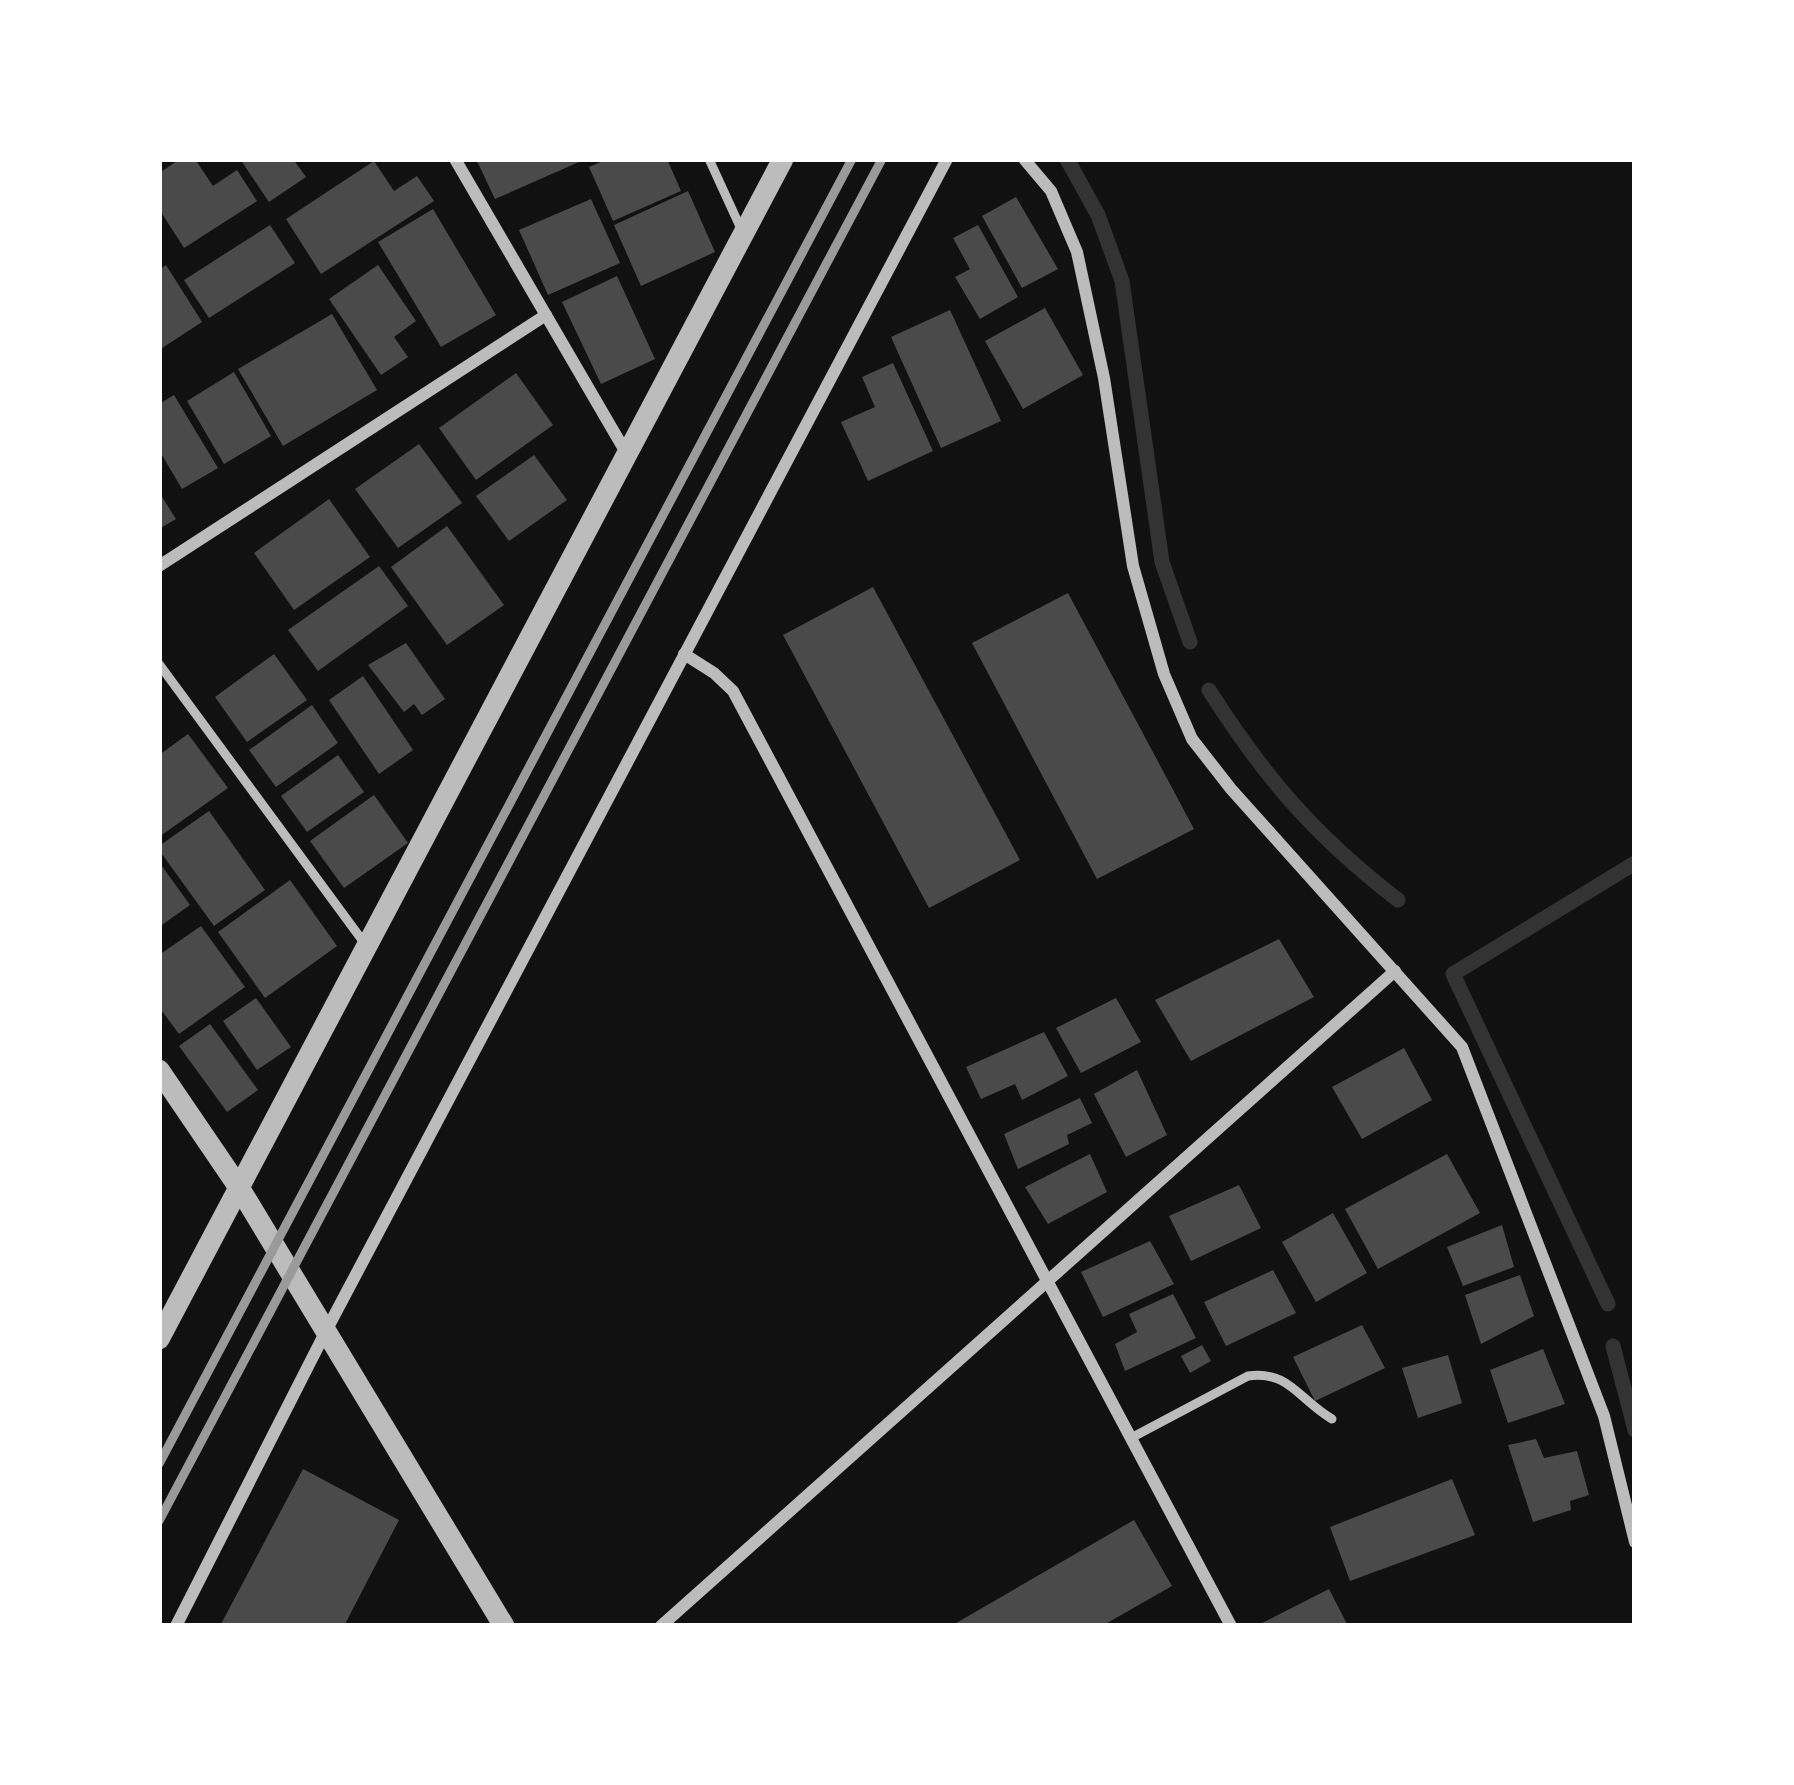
<svg xmlns="http://www.w3.org/2000/svg" width="1794" height="1785" font-family="'Roboto Condensed',sans-serif">
	<style>
		.lines { fill: none; stroke-linecap: round; stroke-linejoin: round }
		.stream { stroke: #333; stroke-width: 15 }
		.building { fill: #4a4a4a }
		.service { stroke: #bcbcbc; stroke-width: 9 }
		.minor { stroke: #bcbcbc; stroke-width: 12 }
		.tertiary { stroke: #bcbcbc; stroke-width: 21 }
		.rail { stroke: #9a9a9a; stroke-width: 9 }
	</style>
	<rect width="100%" height="100%" fill="#111"/>
	<g class="lines">
		<!-- stream -->
		<g class="stream">
			<polyline points="1067,159 1098,215 1122,281 1162,562 1190,642"/>
			<path d="M1209,690C1265,778 1315,836 1398,900"/>
			<polyline points="1608,1304 1453,974 1635,863"/>
			<polyline points="1613,1346 1635,1430"/>
		</g>
	</g>
	<!-- building -->
	<g class="building">
		<polygon points="180,159 195,159 213,186 237,170 257,201 184,248 159,209 159,173"/>
		<polygon points="240,159 293,159 306,177 269,202"/>
		<polygon points="476,159 577,159 579,162 495,199"/>
		<polygon points="608,159 667,159 681,191 613,221 589,167"/>
		<polygon points="374,161 394,191 417,176 434,201 321,274 286,219"/>
		<polygon points="688,191 715,252 641,286 614,225"/>
		<polygon points="1016,197 1058,269 1022,288 982,216"/>
		<polygon points="591,199 620,263 548,295 519,230"/>
		<polygon points="433,209 496,315 441,347 378,242"/>
		<polygon points="270,225 295,263 209,318 184,280"/>
		<polygon points="978,225 1018,297 980,319 955,277 970,269 953,238"/>
		<polygon points="166,265 202,322 159,350 159,270"/>
		<polygon points="378,265 416,321 394,337 408,357 381,375 329,299"/>
		<polygon points="617,276 655,359 601,384 562,302"/>
		<polygon points="1045,308 1083,375 1023,409 985,341"/>
		<polygon points="950,310 1001,421 941,448 891,337"/>
		<polygon points="332,314 377,390 283,446 238,369"/>
		<polygon points="893,363 933,451 868,481 841,422 875,407 862,377"/>
		<polygon points="234,372 271,436 224,464 187,401"/>
		<polygon points="516,373 553,425 476,480 439,428"/>
		<polygon points="174,395 218,468 182,489 159,450 159,404"/>
		<polygon points="419,444 462,503 398,548 355,489"/>
		<polygon points="534,455 567,500 509,541 476,496"/>
		<polygon points="159,492 176,519 159,529"/>
		<polygon points="329,499 370,557 294,610 254,553"/>
		<polygon points="447,526 504,605 447,645 391,567"/>
		<polygon points="379,566 408,606 318,671 288,630"/>
		<polygon points="873,587 1020,860 929,908 783,635"/>
		<polygon points="1068,593 1194,829 1097,879 972,643"/>
		<polygon points="406,643 445,699 422,715 414,704 404,712 368,665"/>
		<polygon points="274,654 307,700 247,742 215,697"/>
		<polygon points="363,676 413,750 379,774 329,700"/>
		<polygon points="312,705 338,743 276,787 249,750"/>
		<polygon points="188,734 228,788 159,837 159,755"/>
		<polygon points="338,755 364,792 307,832 281,796"/>
		<polygon points="374,795 408,843 344,888 310,841"/>
		<polygon points="209,811 265,890 214,926 159,850 159,846"/>
		<polygon points="159,862 190,905 159,927"/>
		<polygon points="290,880 337,946 265,998 218,932"/>
		<polygon points="201,926 245,987 179,1034 159,1007 159,955"/>
		<polygon points="1279,939 1314,997 1191,1061 1155,1000"/>
		<polygon points="256,998 291,1047 257,1070 223,1021"/>
		<polygon points="1116,998 1141,1042 1081,1073 1056,1028"/>
		<polygon points="210,1024 258,1090 227,1112 179,1046"/>
		<polygon points="1044,1032 1068,1076 1022,1100 1015,1084 981,1099 966,1067"/>
		<polygon points="1404,1048 1432,1100 1362,1139 1332,1087"/>
		<polygon points="1137,1070 1167,1135 1126,1157 1094,1094"/>
		<polygon points="1080,1098 1092,1123 1067,1135 1069,1144 1018,1169 1004,1134"/>
		<polygon points="1090,1154 1107,1192 1048,1224 1025,1187"/>
		<polygon points="1447,1154 1480,1213 1378,1269 1345,1209"/>
		<polygon points="1239,1185 1261,1228 1191,1261 1169,1216"/>
		<polygon points="1333,1213 1367,1273 1316,1302 1282,1242"/>
		<polygon points="1502,1225 1514,1267 1463,1286 1447,1247"/>
		<polygon points="1150,1241 1174,1284 1103,1317 1081,1272"/>
		<polygon points="1273,1270 1296,1313 1226,1346 1204,1302"/>
		<polygon points="1520,1275 1534,1316 1481,1344 1465,1295"/>
		<polygon points="1173,1294 1196,1338 1125,1371 1115,1344 1137,1332 1129,1314"/>
		<polygon points="1362,1325 1385,1368 1315,1401 1293,1357"/>
		<polygon points="1202,1345 1211,1361 1190,1373 1181,1356"/>
		<polygon points="1543,1349 1565,1404 1508,1423 1490,1370"/>
		<polygon points="1448,1355 1462,1403 1418,1418 1402,1368"/>
		<polygon points="1536,1439 1544,1458 1577,1451 1589,1495 1570,1501 1571,1510 1533,1522 1508,1445"/>
		<polygon points="303,1469 399,1520 344,1626 220,1626"/>
		<polygon points="1452,1479 1475,1535 1350,1581 1330,1527"/>
		<polygon points="1134,1520 1172,1586 1102,1626 951,1626"/>
		<polygon points="1329,1589 1348,1626 1256,1626"/>
	</g>
	<g class="lines">
		<!-- service -->
		<g class="service">
			<polyline points="709,159 742,231"/>
			<polyline points="159,664 365,944"/>
			<path d="M1131,1438L1248,1376C1289,1370 1299,1400 1332,1419"/>
		</g>
		<!-- minor -->
		<g class="minor">
			<polyline points="455,159 628,456"/>
			<polyline points="1024,159 1051,191 1077,252 1104,378 1133,566 1164,674 1192,739 1231,789 1462,1047 1604,1416 1635,1542"/>
			<polyline points="159,566 546,315"/>
			<polyline points="684,654 714,673 733,691 1231,1626"/>
			<polyline points="176,1626 326,1331 947,159"/>
			<polyline points="661,1626 1395,971"/>
		</g>
		<!-- tertiary -->
		<g class="tertiary">
			<polyline points="159,1070 240,1189 504,1626"/>
			<polyline points="159,1339 783,159"/>
		</g>
		<!-- rail -->
		<g class="rail">
			<polyline points="159,1464 852,159"/>
			<polyline points="159,1521 882,159"/>
		</g>
	</g>
	<!-- border -->
	<rect width="1794" height="1785" fill="none" stroke="#ffffff" stroke-width="324"/>
</svg>
